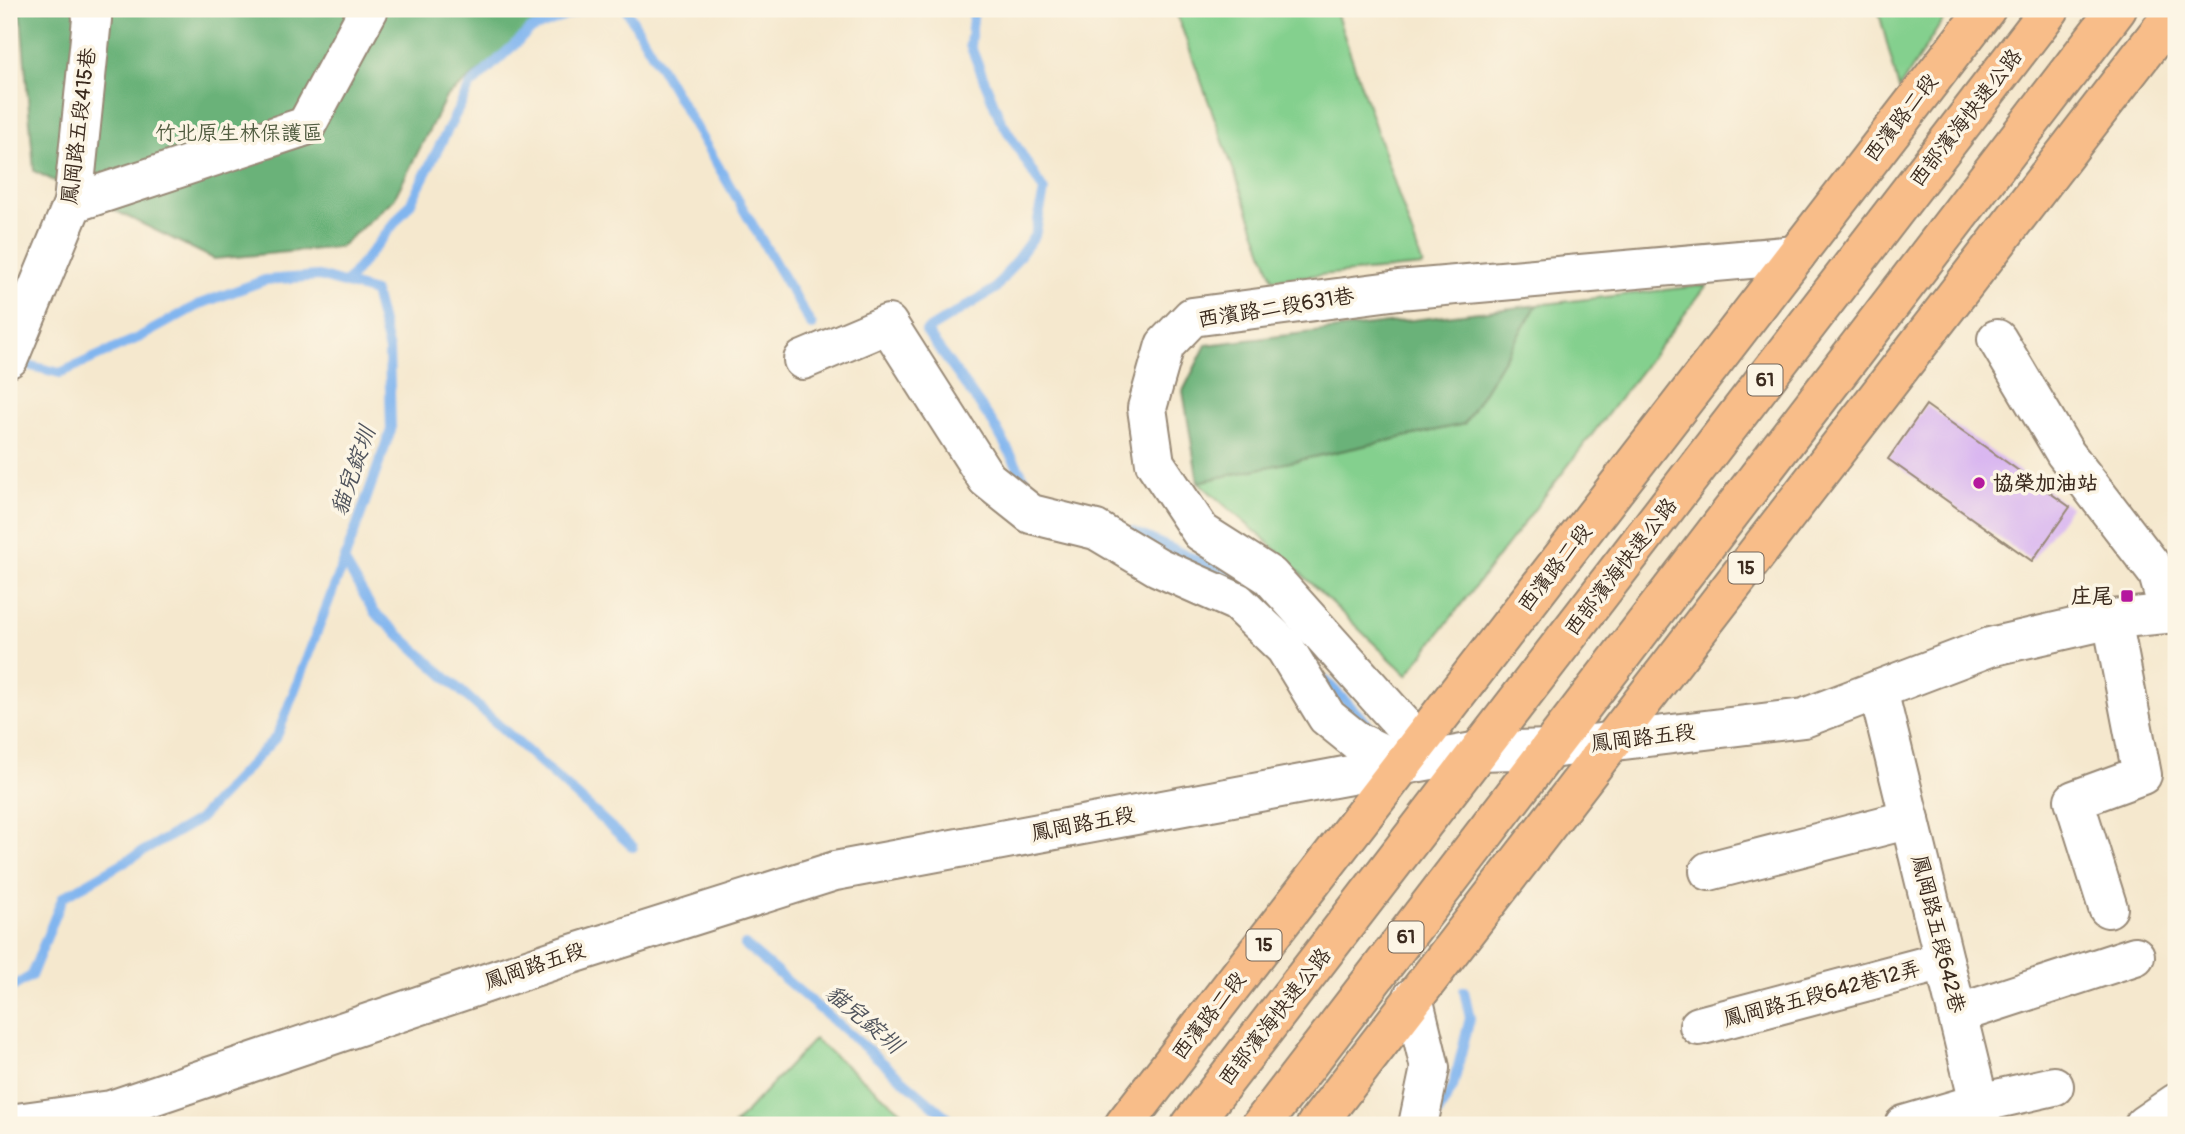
<svg xmlns="http://www.w3.org/2000/svg" width="2185" height="1134" font-family="Pangolin,'LXGW WenKai TC',sans-serif">
	<style>
		.green { fill: #84d08e; stroke: #607d56; stroke-width: 2 }
		.forest { fill: #6bb279; stroke: #536e4c; stroke-width: 2 }
		.lines { fill: none; stroke-linecap: round; stroke-linejoin: round }
		.stream { stroke: #81b5ef; stroke-width: 10 }
		.building { fill: #d7b2f1 }
		.minor-casing { stroke: #988976; stroke-width: 42 }
		.major-casing { stroke: #988976; stroke-width: 42 }
		.highway-casing { stroke: #988976; stroke-width: 42 }
		.minor { stroke: #fff; stroke-width: 38 }
		.major { stroke: #f8bd89; stroke-width: 38 }
		.highway { stroke: #f8bd89; stroke-width: 38 }
		.poi-dot { fill: #b5179e; stroke: #fcf5e5; stroke-width: 2.5 }
		.labels { text-anchor: middle; dominant-baseline: central; stroke-width: 7; stroke-linejoin: round; paint-order: stroke }
		.shield { fill: #fcf5e5; stroke: #75675a; stroke-width: 2 }
		.shield-label { font-size: 19px; font-weight: bold; fill: #3b2a1e }
		.street-label { font-size: 21px; fill: #3b2a1e; stroke: #fcf5e5 }
		.park-label { font-size: 21px; fill: #515c40; stroke: #fcf5e5 }
		.poi-label { font-size: 21px; font-weight: bold; fill: #3b2a1e; stroke: #fcf5e5; text-anchor: start }
		.water-label { font-size: 23px; font-style: italic; fill: #50545d; stroke: #fcf5e5 }
	</style>
	<rect width="100%" height="100%" fill="#fcf5e5"/>
	<filter id="ink" filterUnits="userSpaceOnUse"><feTurbulence type="fractalNoise" baseFrequency=".0143" numOctaves="2"/><feDisplacementMap in="SourceGraphic" scale="14" xChannelSelector="R" yChannelSelector="G"/><feConvolveMatrix kernelMatrix="1 2 1 2 8 2 1 2 1" color-interpolation-filters="sRGB"/></filter>
	<filter id="wash" filterUnits="userSpaceOnUse"><feTurbulence type="fractalNoise" baseFrequency=".00686" numOctaves="4" result="noise"/><feDisplacementMap in="SourceGraphic" scale="28" xChannelSelector="R" yChannelSelector="G"/><feGaussianBlur stdDeviation="1.57" result="paint"/><feColorMatrix in="noise" values="0 0 0 0 0 0 0 0 0 0 0 0 0 0 0 0 0 1.4 0 .05"/><feComposite in="paint" operator="in"/></filter>
	<g filter="url(#wash)">
		<rect width="100%" height="100%" fill="#f5e8ce"/>
		<!-- green -->
		<g class="green">
			<polygon points="1175,9 1335,9 1423,266 1273,279"/>
			<polygon points="1878,9 1950,9 1899,89"/>
			<polygon points="1707,285 1407,675 1271,545 1198,482 1464,424 1537,305"/>
			<polygon points="814,1039 918,1125 734,1125"/>
		</g>
		<!-- forest -->
		<g class="forest">
			<polygon points="9,9 572,9 541,24 446,97 394,199 340,247 214,259 34,171 21,15 9,20"/>
			<polygon points="1537,305 1464,424 1198,482 1183,391 1206,345"/>
		</g>
		<g class="lines">
			<!-- stream -->
			<g class="stream">
				<polyline points="626,9 812,326"/>
				<polyline points="974,9 970,45 1000,119 1044,191 1035,235 995,289 926,331 993,423 1032,492 1062,503"/>
				<polyline points="346,283 410,204 470,86 530,30 582,9"/>
				<polyline points="15,362 60,373 138,338 200,304 265,280 319,276 374,292 389,351 391,430 344,561 374,612 633,847"/>
				<polyline points="1132,531 1226,573 1245,588"/>
				<polyline points="1326,681 1378,735"/>
				<polyline points="745,945 956,1125"/>
				<polyline points="9,989 31,976 63,897 198,820 277,736 344,561"/>
				<polyline points="1436,1117 1453,1087 1470,1018 1464,991"/>
			</g>
		</g>
		<g id="blocks">
			<!-- building -->
			<polygon class="building" points="1926,405 2070,507 2032,561 1888,459"/>
		</g>
	</g>
	<g filter="url(#ink)">
		<use href="#blocks" fill-opacity="0" stroke="#988976" stroke-width="2"/>
		<g class="lines">
			<!-- minor casing -->
			<g class="minor-casing">
				<g id="minor">
					<polyline points="73,203 306,126 369,9"/>
					<polyline points="1997,339 2065,453 2158,574 2169,613"/>
					<polyline points="9,358 73,203 92,19 91,9"/>
					<polyline points="803,360 888,324 987,479 1031,514 1096,530 1158,567 1237,602 1285,648 1327,717 1358,742 1404,764"/>
					<polyline points="1878,690 1979,1103 2054,1086"/>
					<polyline points="1404,764 1406,728 1270,576 1201,532 1155,463 1147,408 1165,345 1192,317 1399,290 1796,255"/>
					<polyline points="1709,871 1910,819"/>
					<polyline points="2108,908 2074,800 2142,775 2112,619"/>
					<polyline points="1413,997 1430,1068 1418,1125"/>
					<polyline points="1957,1014 2135,956"/>
					<polyline points="1699,1026 1944,961"/>
					<polyline points="9,1124 111,1110 566,956 835,871 1479,751 1550,749 1804,718 1990,647 2112,619 2176,613"/>
					<polyline points="1904,1125 1979,1103"/>
					<polyline points="2144,1125 2176,1103"/>
				</g>
			</g>
			<!-- major casing -->
			<g class="major-casing">
				<g id="major">
					<polyline points="1124,1125 1986,9"/>
					<polyline points="1316,1125 2176,10"/>
				</g>
			</g>
			<!-- highway casing -->
			<g class="highway-casing">
				<g id="highway">
					<polyline points="1191,1125 2050,9"/>
					<polyline points="1261,1125 2117,9"/>
				</g>
			</g>
			<!-- minor -->
			<use href="#minor" class="minor"/>
			<!-- major -->
			<use href="#major" class="major"/>
			<!-- highway -->
			<use href="#highway" class="highway"/>
		</g>
	</g>
	<!-- markers -->
	<g class="poi-dot">
		<circle cx="1979" cy="483" r="7"/>
		<rect x="2120" y="589" width="14" height="14" rx="3.5"/>
	</g>
	<g class="labels">
		<!-- shield labels -->
		<g class="shield">
			<rect x="1747.5" y="364.5" width="35" height="31" rx="5"/>
			<rect x="1728.5" y="552.5" width="35" height="31" rx="5"/>
			<rect x="1388.5" y="921.5" width="35" height="31" rx="5"/>
			<rect x="1246.5" y="929.5" width="35" height="31" rx="5"/>
		</g>
		<g class="shield-label">
			<text x="1765" y="380">61</text>
			<text x="1746" y="568">15</text>
			<text x="1406" y="937">61</text>
			<text x="1264" y="945">15</text>
		</g>
		<!-- street labels -->
		<g class="street-label">
			<text transform="translate(1901 118) rotate(-52)">西濱路二段</text>
			<text transform="translate(1966 118) rotate(-52)">西部濱海快速公路</text>
			<text transform="translate(79 126) rotate(-83)">鳳岡路五段415巷</text>
			<text transform="translate(1276 308) rotate(-9)">西濱路二段631巷</text>
			<text transform="translate(1621 567) rotate(-52)">西部濱海快速公路</text>
			<text transform="translate(1555 568) rotate(-52)">西濱路二段</text>
			<text transform="translate(1643 738) rotate(-7)">鳳岡路五段</text>
			<text transform="translate(1083 824) rotate(-11)">鳳岡路五段</text>
			<text transform="translate(1938 934) rotate(76)">鳳岡路五段642巷</text>
			<text transform="translate(535 966) rotate(-19)">鳳岡路五段</text>
			<text transform="translate(1822 994) rotate(-15)">鳳岡路五段642巷12弄</text>
			<text transform="translate(1209 1016) rotate(-52)">西濱路二段</text>
			<text transform="translate(1275 1017) rotate(-52)">西部濱海快速公路</text>
		</g>
		<!-- park labels -->
		<g class="park-label">
			<text x="239" y="133">竹北原生林保護區</text>
		</g>
		<!-- poi labels -->
		<g class="poi-label">
			<text x="1993" y="483">協榮加油站</text>
			<text x="2113" y="596" text-anchor="end">庄尾</text>
		</g>
		<!-- water labels -->
		<g class="water-label">
			<text transform="translate(353 471) rotate(-71)">貓兒錠圳</text>
			<text transform="translate(864 1019) rotate(40)">貓兒錠圳</text>
		</g>
	</g>
	<!-- margin -->
	<rect width="2185" height="1134" fill="none" stroke="#fcf5e5" stroke-width="35"/>
</svg>
